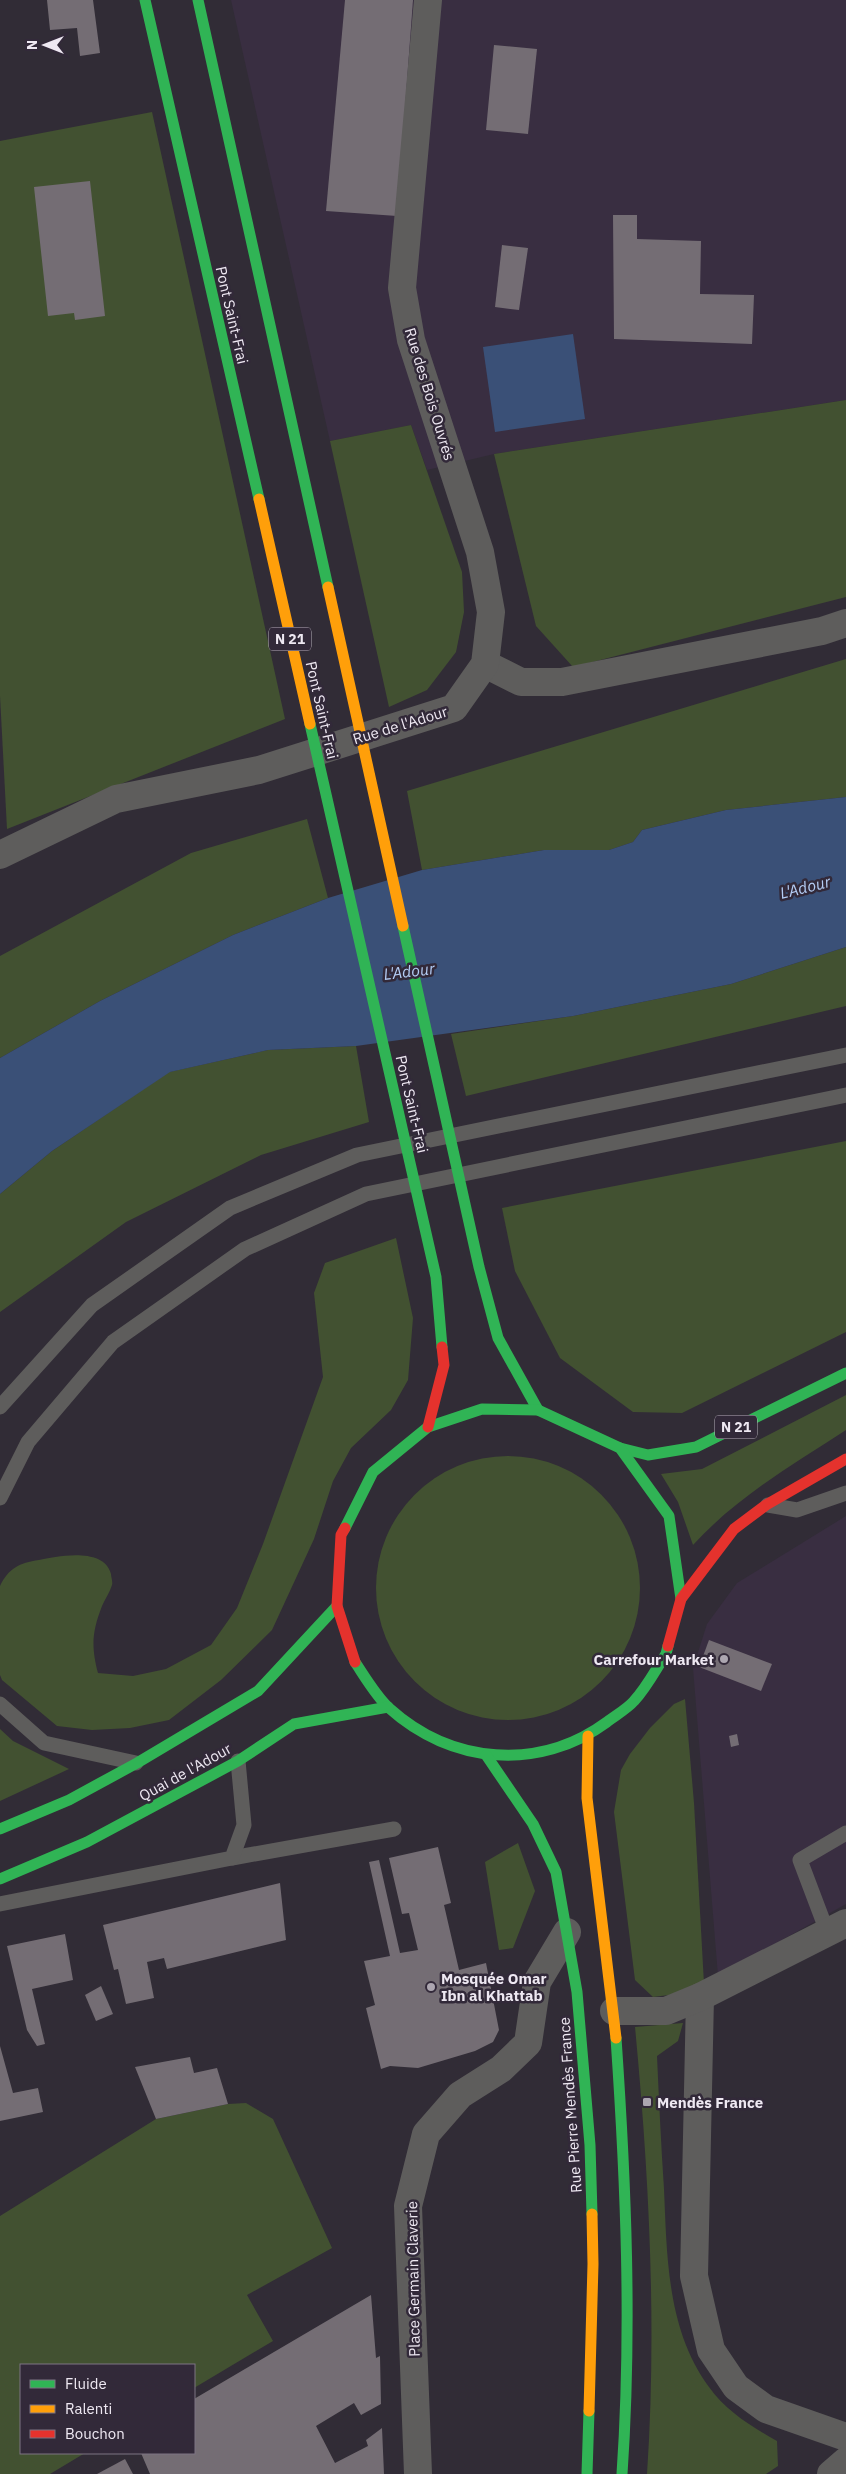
<svg xmlns="http://www.w3.org/2000/svg" width="846" height="2474" font-family="'IBM Plex Sans',sans-serif">
	<style>
		.built { fill: #392e41 }
		.green { fill: #425131 }
		.water { fill: #3a5077 }
		.building { fill: #746d74 }
		.lines { fill: none; stroke-linecap: round; stroke-linejoin: round }
		.lane { stroke: #5e5d5c; stroke-width: 15 }
		.street { stroke: #5e5d5c; stroke-width: 28 }
		.fast { stroke: #30b455; stroke-width: 11 }
		.slow { stroke: #ff9f0a; stroke-width: 11 }
		.jam { stroke: #e5322d; stroke-width: 11 }
		.poi-dot { fill: #aca6b0; stroke: #322939; stroke-width: 2 }
		.labels { text-anchor: middle; dominant-baseline: central; stroke-width: 5; stroke-linejoin: round; paint-order: stroke }
		.shield { fill: #322939; stroke: #b6afba; stroke-width: 1 }
		.shield-label { font-size: 14px; font-weight: bold; fill: #eee8f2 }
		.street-label { font-size: 15px; fill: #eee8f2; stroke: #322939 }
		.poi-label { font-size: 15px; font-weight: bold; fill: #eee8f2; stroke: #322939; text-anchor: start }
		.water-label { font-size: 16px; font-style: italic; fill: #b4cdf5; stroke: #322939 }
	</style>
	<rect width="100%" height="100%" fill="#312c36"/>
	<!-- built -->
	<g class="built">
		<polygon points="231,0 846,0 846,400 494,454 427,470 411,425 330,441"/>
		<polygon points="846,1516 846,1904 718,1976 693,1668 707,1624 737,1583"/>
	</g>
	<!-- green -->
	<g class="green">
		<polygon points="152,112 285,719 7,829 0,696 0,141"/>
		<polygon points="846,400 846,597 573,667 536,626 494,454"/>
		<polygon points="411,425 462,572 464,612 456,652 427,690 389,707 330,441"/>
		<polygon points="846,659 846,797 726,810 642,830 633,842 609,850 544,850 422,870 407,791"/>
		<polygon points="307,819 328,898 233,935 100,1001 0,1058 0,956 191,853"/>
		<polygon points="846,947 846,1006 466,1096 451,1034 573,1016 731,984"/>
		<polygon points="356,1046 369,1122 261,1155 126,1222 0,1312 0,1194 52,1151 169,1072 268,1050"/>
		<polygon points="846,1141 846,1332 682,1413 633,1412 560,1358 515,1271 502,1208"/>
		<path d="M396,1238L413,1318L408,1380L391,1410L351,1448L333,1481L314,1539L272,1630L221,1680L169,1720L130,1728L92,1730L57,1726L2,1680L0,1675V1586C9,1568 19,1563 39,1560C58,1556 104,1547 111,1574C111,1577 113,1582 112,1585C110,1592 105,1599 102,1606C92,1632 91,1646 98,1673L133,1676L166,1669L211,1645L237,1608L263,1544L323,1377L314,1293L325,1263Z"/>
		<path d="M846,1395V1430C792,1465 737,1497 693,1545L678,1502L661,1474L702,1469Z"/>
		<circle cx="508" cy="1588" r="132"/>
		<polygon points="685,1699 694,1803 704,1984 669,1995 653,1997 635,1980 614,1812 621,1770 630,1754 650,1728 674,1704"/>
		<polygon points="0,1729 13,1741 69,1769 0,1801"/>
		<polygon points="518,1843 535,1891 513,1948 499,1950 485,1862"/>
		<path d="M683,2023L678,2041L657,2056C659,2100 661,2145 664,2189C667,2257 667,2330 709,2387C726,2411 752,2427 777,2441L778,2466L766,2474H647C657,2326 649,2174 635,2027Z"/>
		<polygon points="246,2103 273,2119 332,2248 247,2295 273,2341 194,2388 194,2365 21,2365 21,2453 85,2453 50,2474 0,2474 0,2216 156,2119 228,2104"/>
	</g>
	<!-- water -->
	<g class="water">
		<polygon points="573,334 585,419 495,432 483,347"/>
		<polygon points="846,797 846,947 731,984 573,1016 356,1046 268,1050 170,1072 52,1151 0,1194 0,1058 100,1001 233,935 328,898 422,870 544,850 609,850 633,842 642,830 726,810"/>
	</g>
	<!-- building -->
	<g class="building">
		<polygon points="47,0 93,0 100,53 80,56 77,28 50,30"/>
		<polygon points="345,0 413,0 397,216 326,211"/>
		<polygon points="494,45 537,49 528,134 486,130"/>
		<polygon points="90,181 105,316 75,320 74,313 48,316 34,187"/>
		<polygon points="613,215 637,215 637,239 701,241 700,294 754,295 752,344 614,339"/>
		<polygon points="502,245 528,248 519,310 495,307"/>
		<polygon points="709,1640 772,1664 761,1691 699,1667"/>
		<polygon points="737,1734 739,1745 731,1747 729,1736"/>
		<polygon points="438,1847 451,1903 444,1905 459,1970 486,1963 499,2030 493,2042 475,2051 418,2068 390,2066 381,2069 366,2008 375,2005 364,1961 390,1956 369,1862 379,1860 400,1953 418,1950 409,1913 402,1914 389,1858"/>
		<polygon points="280,1883 286,1940 167,1969 164,1958 147,1962 154,1998 126,2004 118,1969 114,1970 103,1925"/>
		<polygon points="65,1934 73,1980 32,1989 45,2044 37,2046 27,2030 7,1946"/>
		<polygon points="101,1986 113,2014 96,2021 85,1995"/>
		<polygon points="0,2046 13,2093 38,2088 43,2112 0,2121"/>
		<polygon points="190,2057 194,2073 217,2068 228,2104 156,2119 135,2067"/>
		<polygon points="371,2295 376,2358 380,2356 381,2404 361,2415 354,2403 316,2426 335,2463 368,2446 366,2440 382,2428 384,2474 150,2474 141,2453 194,2453 194,2399"/>
		<polygon points="125,2459 133,2474 97,2474"/>
	</g>
	<g class="lines">
		<!-- lane -->
		<g class="lane">
			<polyline points="0,1407 92,1305 230,1208 357,1155 846,1055"/>
			<polyline points="0,1498 28,1442 113,1342 245,1249 366,1194 846,1095"/>
			<polyline points="768,1505 797,1510 846,1493"/>
			<polyline points="0,1704 44,1743 136,1763"/>
			<polyline points="232,1858 394,1829"/>
			<polyline points="0,1904 232,1858 244,1825 238,1761"/>
			<polyline points="828,1934 800,1860 846,1833"/>
		</g>
		<!-- street -->
		<g class="street">
			<polyline points="485,664 521,682 562,682 822,631 846,623"/>
			<polyline points="0,855 116,799 259,770 454,708 485,664 491,612 480,552 411,340 402,288 428,0"/>
			<polyline points="700,1997 694,2276 711,2350 736,2387 766,2409 846,2437"/>
			<polyline points="614,2011 666,2011 700,1997 846,1923"/>
			<polyline points="418,2474 408,2206 426,2134 460,2095 501,2069 528,2043 537,1982 567,1932"/>
			<polyline points="831,2474 846,2461"/>
		</g>
		<!-- fast -->
		<g class="fast">
			<polyline points="145,0 259,499"/>
			<polyline points="198,0 328,587"/>
			<polyline points="310,724 436,1277 442,1347"/>
			<polyline points="403,926 479,1267 498,1338 538,1410"/>
			<polyline points="620,1448 648,1455 696,1447 846,1373"/>
			<polyline points="345,1528 373,1472 428,1427 482,1409 538,1410 620,1448 669,1516 681,1599"/>
			<path d="M355,1662C365,1677 376,1696 389,1708C451,1764 539,1772 607,1722C616,1715 627,1709 634,1701C647,1687 656,1669 666,1654L668,1646"/>
			<polyline points="486,1755 533,1824 556,1872 577,1992 590,2145 592,2214"/>
			<polyline points="0,1829 69,1800 137,1763 258,1691 337,1606"/>
			<polyline points="0,1879 87,1842 238,1761 294,1724 388,1707"/>
			<path d="M616,2038C626,2184 632,2328 622,2474"/>
			<polyline points="587,2474 589,2411"/>
		</g>
		<!-- slow -->
		<g class="slow">
			<polyline points="259,499 310,724"/>
			<polyline points="328,587 403,926"/>
			<polyline points="588,1736 587,1798 616,2038"/>
			<polyline points="589,2411 593,2264 592,2214"/>
		</g>
		<!-- jam -->
		<g class="jam">
			<polyline points="428,1427 444,1365 442,1347"/>
			<polyline points="345,1528 341,1535 337,1606 355,1662"/>
			<polyline points="668,1646 681,1599 734,1529 766,1505 846,1459"/>
		</g>
	</g>
	<!-- markers -->
	<g class="poi-dot">
		<circle cx="724" cy="1659" r="5"/>
		<circle cx="431" cy="1987" r="5"/>
		<rect x="642" y="2097" width="10" height="10" rx="2.5"/>
	</g>
	<g class="labels">
		<!-- shield labels -->
		<g class="shield">
			<rect x="269" y="627.5" width="42" height="23" rx="4"/>
			<rect x="715" y="1415.5" width="42" height="23" rx="4"/>
		</g>
		<g class="shield-label">
			<text x="290" y="639">N 21</text>
			<text x="736" y="1427">N 21</text>
		</g>
		<!-- street labels -->
		<g class="street-label">
			<text transform="translate(232 315) rotate(77)">Pont Saint-Frai</text>
			<text transform="translate(430 394) rotate(73)">Rue des Bois Ouvrés</text>
			<text transform="translate(322 710) rotate(77)">Pont Saint-Frai</text>
			<text transform="translate(400 725) rotate(-17)">Rue de l'Adour</text>
			<text transform="translate(412 1104) rotate(77)">Pont Saint-Frai</text>
			<text transform="translate(185 1772) rotate(-29)">Quai de l'Adour</text>
			<text transform="translate(570 2105) rotate(-94)">Rue Pierre Mendès France</text>
			<text transform="translate(413 2279) rotate(-91)">Place Germain Claverie</text>
		</g>
		<!-- poi labels -->
		<g class="poi-label">
			<text x="714" y="1659" text-anchor="end">Carrefour Market</text>
			<text x="441" y="1978">Mosquée Omar<tspan x="441" dy="17">Ibn al Khattab</tspan></text>
			<text x="657" y="2102">Mendès France</text>
		</g>
		<!-- water labels -->
		<g class="water-label">
			<text transform="translate(805 887) rotate(-14)">L'Adour</text>
			<text transform="translate(409 971) rotate(-7)">L'Adour</text>
		</g>
	</g>
	<!-- legend -->
	<rect x="20" y="2364" width="175" height="90" fill="#322939" stroke="#7d7583"/>
	<rect x="30" y="2380" width="25" height="8" fill="#30b455" stroke="#7d7583"/>
	<text x="65" y="2389" font-size="15" fill="#eee8f2">Fluide</text>
	<rect x="30" y="2405" width="25" height="8" fill="#ff9f0a" stroke="#7d7583"/>
	<text x="65" y="2414" font-size="15" fill="#eee8f2">Ralenti</text>
	<rect x="30" y="2430" width="25" height="8" fill="#e5322d" stroke="#7d7583"/>
	<text x="65" y="2439" font-size="15" fill="#eee8f2">Bouchon</text>
	<!-- north arrow -->
	<g transform="translate(45 45) rotate(270)" stroke="#322939" stroke-width="4" paint-order="stroke">
	<path d="M0-4L9 19L0 12L-9 19Z" fill="#eee8f2"/>
	<text y="-8" font-size="14" font-weight="bold" text-anchor="middle" fill="#eee8f2">N</text>
	</g>
</svg>
